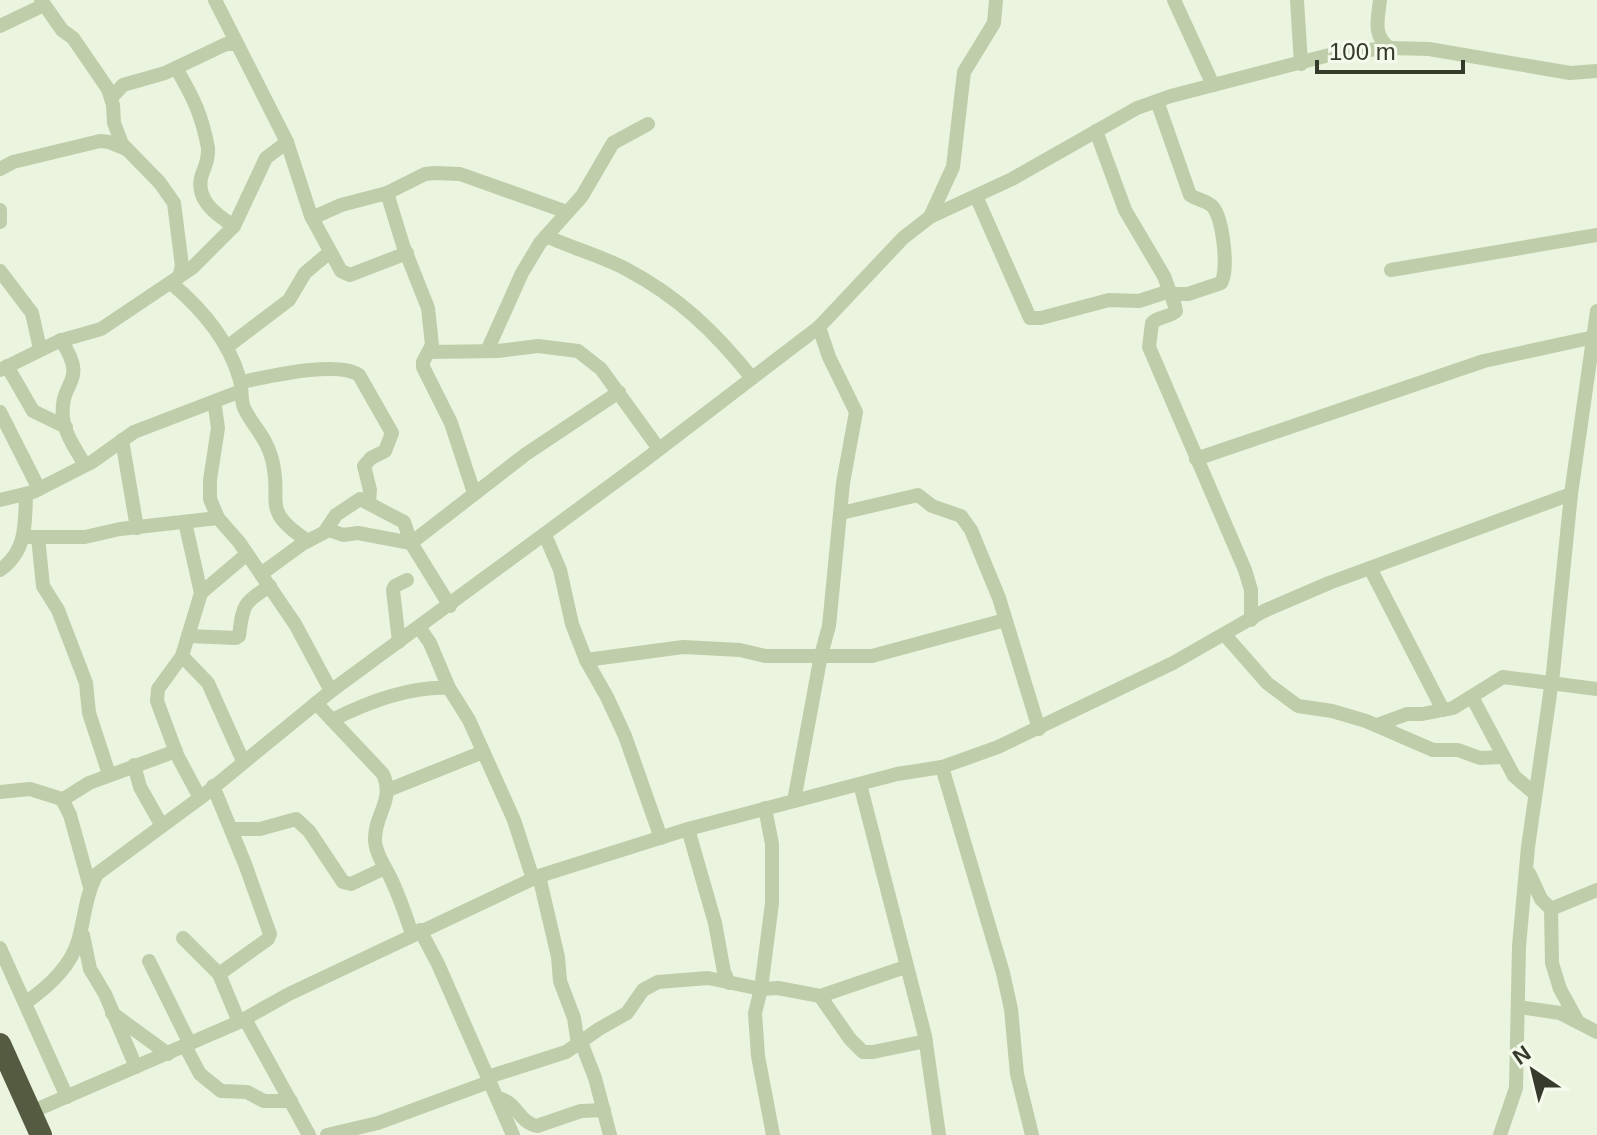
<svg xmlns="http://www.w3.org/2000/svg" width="1597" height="1135" font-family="Helvetica,sans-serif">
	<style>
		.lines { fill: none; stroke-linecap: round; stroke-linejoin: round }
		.minor { stroke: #c0cdaa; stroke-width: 14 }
		.highway { stroke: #555b41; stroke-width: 22 }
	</style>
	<rect width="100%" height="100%" fill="#ebf4df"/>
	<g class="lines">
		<!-- minor -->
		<g class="minor">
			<polyline points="41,0 62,30 73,38 108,89 113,105 114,123 122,144 160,183 174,203 182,266 179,277"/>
			<polyline points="215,0 287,142 311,216 341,271 350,275 407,253"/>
			<polyline points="1174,0 1213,85"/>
			<polyline points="1297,0 1301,64"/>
			<path d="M1380,0C1378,19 1372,36 1390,48"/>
			<polyline points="0,26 44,5"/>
			<path d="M176,68C193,97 202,115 208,148C209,161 204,167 201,178C196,201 218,216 234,226"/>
			<polyline points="111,98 123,85 165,73 226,44 237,44"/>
			<path d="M1157,101L1190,195C1197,200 1207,200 1213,207C1223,220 1229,270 1221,283L1188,294H1171"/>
			<path d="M1096,131L1125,210L1164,276L1175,306L1176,311C1169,318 1158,316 1152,323L1149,347L1245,570L1251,590V620"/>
			<polyline points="0,169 13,162 100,141 109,142 126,149"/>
			<polyline points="387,193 403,245 428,308 432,345 423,362 423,367 451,423 474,493"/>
			<polyline points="976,196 1030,318 1041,318 1109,300 1139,301 1170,291"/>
			<polyline points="0,210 0,222"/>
			<polyline points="930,217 953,167 964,72 994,23 996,0"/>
			<polyline points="312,218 341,205 387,193 425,174 435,173 460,174 567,212"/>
			<path d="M546,236C572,248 601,256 626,269C679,297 715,332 752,378"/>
			<polyline points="1391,270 1597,235"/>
			<polyline points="0,271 32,313 40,349"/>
			<path d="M171,283C201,308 228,340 239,377C243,387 240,398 244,408C252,425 266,437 271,456C285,501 257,508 308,541"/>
			<path d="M61,340C90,385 59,378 63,418C65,435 77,451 85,465"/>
			<polyline points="227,347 289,300 305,273 330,252"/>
			<polyline points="487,351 522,273 540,243 582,196 613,143 648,124"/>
			<polyline points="429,352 498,351 538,346 578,351 601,369 659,449"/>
			<polyline points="7,366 33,411 66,427"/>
			<polyline points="0,370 59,341 101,329 192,268 234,226 266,158 287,142"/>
			<path d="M241,382C267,377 337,360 359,375L392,433L385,451L371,458L364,466L370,490L369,502"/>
			<polyline points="215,407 218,428 210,480 210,499 218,518 239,542 295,624 331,691"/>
			<polyline points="0,412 39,489"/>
			<polyline points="122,440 137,528"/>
			<polyline points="1196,459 1484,361 1594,337"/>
			<polyline points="0,500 33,492 92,462 134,432 241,391"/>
			<polyline points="841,513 918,495 932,506 961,516 971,530 999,598 1039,729"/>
			<polyline points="185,522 201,593"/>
			<polyline points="326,530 336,515 360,499 404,522 411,543 450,606"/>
			<polyline points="545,535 560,570 572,624 586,660 607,697 625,736 661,838"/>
			<polyline points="24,537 85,537 120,529 218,518"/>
			<polyline points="38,537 43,586 58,610 86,683 89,713 109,774"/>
			<polyline points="1370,568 1443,710"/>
			<path d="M0,570C27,551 25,524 26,494"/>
			<polyline points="261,574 302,544 329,530 343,535 358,533 411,543 526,454 619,392"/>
			<polyline points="419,627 430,643 449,688 469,720 514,820 533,879"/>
			<polyline points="1225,635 1267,683 1298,706 1332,711 1366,721 1433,750 1458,750 1480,758 1503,757"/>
			<path d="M188,636L236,638L239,636C243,606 242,603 270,586"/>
			<polyline points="399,642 393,590 395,586 407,580"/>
			<polyline points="182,656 208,683 243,761"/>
			<polyline points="586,660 683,647 740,650 765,656 872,656 1005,620"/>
			<polyline points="1472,697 1514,776 1535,794"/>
			<path d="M316,703L383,774C395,801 374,814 375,841C376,856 386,867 392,881C400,898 406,916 412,934"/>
			<path d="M332,720C368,702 409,686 449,688"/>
			<polyline points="1377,725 1407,714 1422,714 1453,708 1503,677 1597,689"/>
			<polyline points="134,765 140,787 162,826"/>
			<polyline points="942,767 1003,973 1011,1009 1017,1074 1032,1135"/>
			<polyline points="860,784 925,1036 939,1135"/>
			<polyline points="213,786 245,864 270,934 268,939 219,974"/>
			<polyline points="388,790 483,752"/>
			<polyline points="0,792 30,789 62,799 70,815 90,887"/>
			<polyline points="200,798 177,755 157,701 158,689 182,656 201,593 247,554"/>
			<polyline points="62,800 89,783 176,751"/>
			<polyline points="794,801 821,655 829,626 843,483 856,412 829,357 819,327"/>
			<polyline points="765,808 772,844 772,903 761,989 755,1013 758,1056 773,1135"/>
			<polyline points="231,829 260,829 296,819 309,831 343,882 351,884 385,868"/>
			<polyline points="688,829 715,923 724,972 729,983"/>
			<polyline points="1529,873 1541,899 1551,909 1552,963 1560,989 1577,1020"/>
			<polyline points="539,876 558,957 560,981 574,1018 578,1044"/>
			<polyline points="1551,909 1597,890"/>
			<polyline points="420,930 438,964 513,1135"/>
			<polyline points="83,935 90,969 105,994 136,1067"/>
			<polyline points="183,938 219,974 239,1022"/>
			<polyline points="0,948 67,1097"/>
			<polyline points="149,961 190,1044"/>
			<polyline points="820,996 850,1039 863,1052 873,1052 926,1041"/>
			<path d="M25,1003C47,988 70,968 78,941C85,918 85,896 97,874L204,795L331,691L641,463L819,327L903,238L930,217L1012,179L1137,108L1171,96L1337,53L1390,48L1429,49L1570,73L1597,71"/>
			<polyline points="1519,1007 1560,1013 1597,1032"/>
			<polyline points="112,1013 168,1054"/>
			<polyline points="245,1019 309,1135"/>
			<polyline points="581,1042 595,1078 610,1135"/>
			<polyline points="185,1046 200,1074 221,1091 247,1092 264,1101 291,1101"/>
			<polyline points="488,1077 566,1052 599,1029 627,1013 643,990 658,982 708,978 761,989 778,988 820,996 905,967"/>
			<path d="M497,1098C517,1101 518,1122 537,1126L581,1111L604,1110"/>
			<polyline points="31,1112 239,1022 289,994 539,876 688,829 897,774 942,767 998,747 1173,663 1264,611 1329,583 1571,494"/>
			<polyline points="327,1135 378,1123 489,1082"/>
			<polyline points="1500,1135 1516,1088 1519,946 1528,847 1553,673 1571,494 1597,311"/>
		</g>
		<!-- highway -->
		<polyline class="highway" points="0,1044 41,1135"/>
	</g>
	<!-- north arrow -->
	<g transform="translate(1533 1071) rotate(325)" stroke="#f4fbec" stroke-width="6" paint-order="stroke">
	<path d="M0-6L14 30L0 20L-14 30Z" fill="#363a2a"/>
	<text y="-12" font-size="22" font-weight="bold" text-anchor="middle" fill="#363a2a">N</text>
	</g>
	<!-- scale -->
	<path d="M1317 60v12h146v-12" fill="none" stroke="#363a2a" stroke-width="4"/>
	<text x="1329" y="60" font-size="24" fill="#363a2a" stroke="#f4fbec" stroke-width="6" paint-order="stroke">100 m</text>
</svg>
